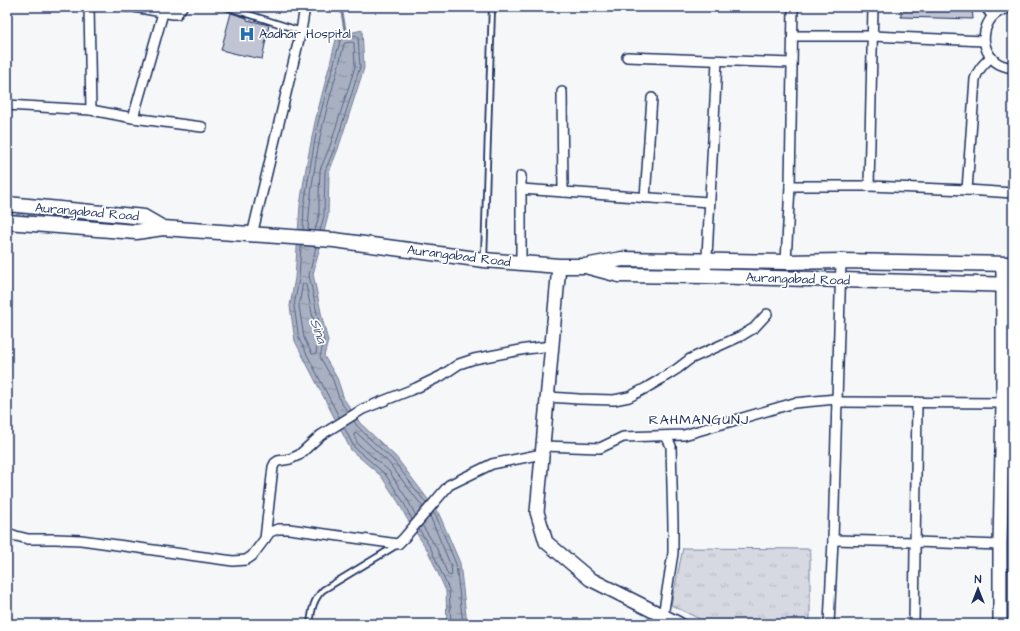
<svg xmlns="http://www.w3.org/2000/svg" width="1020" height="631" font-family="'Architects Daughter',sans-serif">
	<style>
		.park { fill: url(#park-tufts); stroke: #7884a0 }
		.water { fill: url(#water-ripples); stroke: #707c99 }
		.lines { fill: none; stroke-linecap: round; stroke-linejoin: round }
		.shore { stroke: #546386; stroke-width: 1 }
		.stream { stroke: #707c99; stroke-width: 3 }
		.building { fill: #c0c4d3; stroke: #1b2f5e }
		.lane-casing { stroke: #1b2f5e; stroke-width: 8 }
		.street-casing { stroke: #1b2f5e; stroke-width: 12 }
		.secondary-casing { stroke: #1b2f5e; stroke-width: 16 }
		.primary-casing { stroke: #1b2f5e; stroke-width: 17 }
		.lane { stroke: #fff; stroke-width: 4.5 }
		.street { stroke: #fff; stroke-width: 9 }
		.secondary { stroke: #fff; stroke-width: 13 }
		.primary { stroke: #fff; stroke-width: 14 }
		.labels { text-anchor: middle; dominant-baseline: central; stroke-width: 3.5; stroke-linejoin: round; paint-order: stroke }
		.poi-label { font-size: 13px; fill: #1b2f5e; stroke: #fff; text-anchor: start }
		.street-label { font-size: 13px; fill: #1b2f5e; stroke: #fff }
		.water-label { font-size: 14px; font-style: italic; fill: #4d5c81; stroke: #fff }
		.neighbourhood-label { font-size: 14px; letter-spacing: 1px; fill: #1b2f5e; stroke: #fff }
	</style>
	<defs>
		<pattern id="park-tufts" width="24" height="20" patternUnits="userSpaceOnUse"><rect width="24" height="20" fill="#d6d9e2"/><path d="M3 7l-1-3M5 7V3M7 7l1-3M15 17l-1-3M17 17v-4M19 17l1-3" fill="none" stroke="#b7bbc4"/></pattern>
		<pattern id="water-ripples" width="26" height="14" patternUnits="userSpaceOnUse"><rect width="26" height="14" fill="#a9b0c1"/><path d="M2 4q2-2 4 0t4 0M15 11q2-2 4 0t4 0" fill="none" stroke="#8990a0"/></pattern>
	</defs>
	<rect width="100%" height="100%" fill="#f6f7f9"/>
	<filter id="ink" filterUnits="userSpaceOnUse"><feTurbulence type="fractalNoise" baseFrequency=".025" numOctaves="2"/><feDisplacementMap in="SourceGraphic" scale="8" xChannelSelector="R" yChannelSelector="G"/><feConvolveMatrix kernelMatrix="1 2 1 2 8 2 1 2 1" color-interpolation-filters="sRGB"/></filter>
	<g filter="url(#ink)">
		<!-- park -->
		<polygon class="park" points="683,548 810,549 810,624 710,624 671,605"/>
		<!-- water -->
		<polygon class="water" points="362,30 364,68 338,149 329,172 328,216 313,274 323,322 328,341 324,356 337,378 344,399 360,423 396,457 439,514 460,563 467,624 447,624 446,591 428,551 406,517 399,503 381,476 351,450 295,341 290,306 295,278 300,205 306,168 315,122 337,36"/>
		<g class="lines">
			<!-- shore -->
			<g class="shore">
				<polyline points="303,230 304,205 314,145 318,123 340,41 341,39 356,35 358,37 360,67 335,147 325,171 324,216 320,231"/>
				<path d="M308,230C310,195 315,159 323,124C329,98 338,71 344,44L345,43L352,42L354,43L355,67L330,146L320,170L319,194V215L315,231"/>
				<polyline points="301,246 299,279 294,306 299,339 339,417"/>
				<polyline points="316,247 309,275 319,323 324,341 320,357 333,380 340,401 348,412"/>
				<polygon points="303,284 305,284 306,285 318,341 316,353 314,354 312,354 304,338 299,306"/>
				<polyline points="354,421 357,426 369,438 393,460 426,503"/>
				<polyline points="344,427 354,447 385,474 403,501 412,520"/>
				<polyline points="433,512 436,516 456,564 463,624"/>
				<polyline points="416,516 407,499 389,471 358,444 354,436 354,434 357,433 389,463 423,507"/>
				<polyline points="422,525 436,547 448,575 451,576 452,574 451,566 430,516"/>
				<polyline points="419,529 431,549 449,590 451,624"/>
			</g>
			<!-- stream -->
			<polyline class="stream" points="341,7 345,30 343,38"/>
		</g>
		<!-- building -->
		<g class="building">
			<polygon points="901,7 972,7 973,19 901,17"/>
			<polygon points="231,13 247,18 247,20 269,25 262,59 237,54 221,50"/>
		</g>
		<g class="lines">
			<!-- lane casing -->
			<g class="lane-casing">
				<g id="lane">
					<polyline points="226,7 301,31"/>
					<polyline points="983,7 991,18"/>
					<polyline points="484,259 492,7"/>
					<path d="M310,624C312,609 313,600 323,590L397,545"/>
				</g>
			</g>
			<!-- street casing -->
			<g class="street-casing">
				<g id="street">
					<polyline points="89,7 91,110"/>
					<polyline points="125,7 134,7 173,14 177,14 182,7"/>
					<polyline points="873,7 869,186 967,190 1013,193"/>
					<path d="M1013,8C985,8 974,45 996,62C1001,66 1007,67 1013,68"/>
					<polyline points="793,36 872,36 984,41"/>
					<polyline points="627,57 792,63"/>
					<polyline points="562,92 563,192"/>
					<polyline points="7,105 91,110 133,118 202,127"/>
					<polyline points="133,118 163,13"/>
					<polyline points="790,186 869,186"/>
					<polyline points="521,189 709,202"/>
					<path d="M967,190L975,79C978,69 984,64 991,57"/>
					<polyline points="645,198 652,98"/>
					<polyline points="252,235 301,31 305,7"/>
					<polyline points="786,262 790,186 793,7"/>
					<polyline points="521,263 521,176"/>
					<polyline points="706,276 717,61"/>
					<polyline points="548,397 579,399 614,400 629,397 646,388 661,379 677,369 690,359 741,336 754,328 767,314"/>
					<polyline points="836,402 1003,403"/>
					<polyline points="543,446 600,448 623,437 684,435 794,403 836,399"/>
					<polyline points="7,533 16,536 28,539 56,539 81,540 233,561 246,560 252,556 270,532 278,529 289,529 398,544 404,538 449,485 492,464 542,454"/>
					<polyline points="265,539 273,467 275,463 278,461 290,459 299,455 321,435 363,409 416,388 441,376 459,364 474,359 526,349 552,346"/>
					<polyline points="833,540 915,542 1000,545"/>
					<polyline points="663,616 673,553 673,524 671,446 666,436"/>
					<polyline points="829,624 833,540 841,261"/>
					<polyline points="914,624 917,402"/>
				</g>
			</g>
			<!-- secondary casing -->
			<g class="secondary-casing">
				<g id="secondary">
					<polyline points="559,266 537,512 546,542 590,579 679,624"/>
					<polyline points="1000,624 1000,545 1003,403 1003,264"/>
				</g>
			</g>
			<!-- primary casing -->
			<g class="primary-casing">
				<g id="primary">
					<polyline points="7,204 144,217 163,228"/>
					<polyline points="7,222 136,232 163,228 334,240 484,260 559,266 585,266 622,259 786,262 841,261 1013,264"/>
					<polyline points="589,267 619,275 706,276 1013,285"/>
				</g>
			</g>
			<!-- lane -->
			<use href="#lane" class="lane"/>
			<!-- street -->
			<use href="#street" class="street"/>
			<!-- secondary -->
			<use href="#secondary" class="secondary"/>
			<!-- primary -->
			<use href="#primary" class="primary"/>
		</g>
	</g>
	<!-- icons -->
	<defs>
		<g id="hospital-bare" transform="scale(1.2)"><path d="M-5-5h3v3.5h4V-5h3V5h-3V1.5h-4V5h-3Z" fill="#1f6fb2" stroke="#fff" stroke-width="2.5" paint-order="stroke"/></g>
	</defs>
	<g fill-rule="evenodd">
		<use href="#hospital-bare" x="247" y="34"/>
	</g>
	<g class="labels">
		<!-- poi labels -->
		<g class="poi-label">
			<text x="259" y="34">Aadhar Hospital</text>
		</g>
		<!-- street labels -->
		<g class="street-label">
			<text transform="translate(87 212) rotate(5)">Aurangabad Road</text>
			<text transform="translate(459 256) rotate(7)">Aurangabad Road</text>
			<text transform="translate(798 279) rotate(2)">Aurangabad Road</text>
		</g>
		<!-- water labels -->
		<g class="water-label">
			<text transform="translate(318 331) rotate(70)">Sina</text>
		</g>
		<!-- neighbourhood labels -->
		<g class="neighbourhood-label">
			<text x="699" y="420">RAHMANGUNJ</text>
		</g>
	</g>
	<!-- margin -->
	<rect width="1020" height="631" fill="none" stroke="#fff" stroke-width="24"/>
	<rect x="12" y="12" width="996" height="607" fill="none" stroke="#1b2f5e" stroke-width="1.5" filter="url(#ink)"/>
	<!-- north arrow -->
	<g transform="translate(978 589)" stroke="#ffffff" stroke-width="3" paint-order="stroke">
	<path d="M0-3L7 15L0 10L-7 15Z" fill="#1b2f5e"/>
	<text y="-6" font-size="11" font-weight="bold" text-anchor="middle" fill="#1b2f5e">N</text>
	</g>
</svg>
